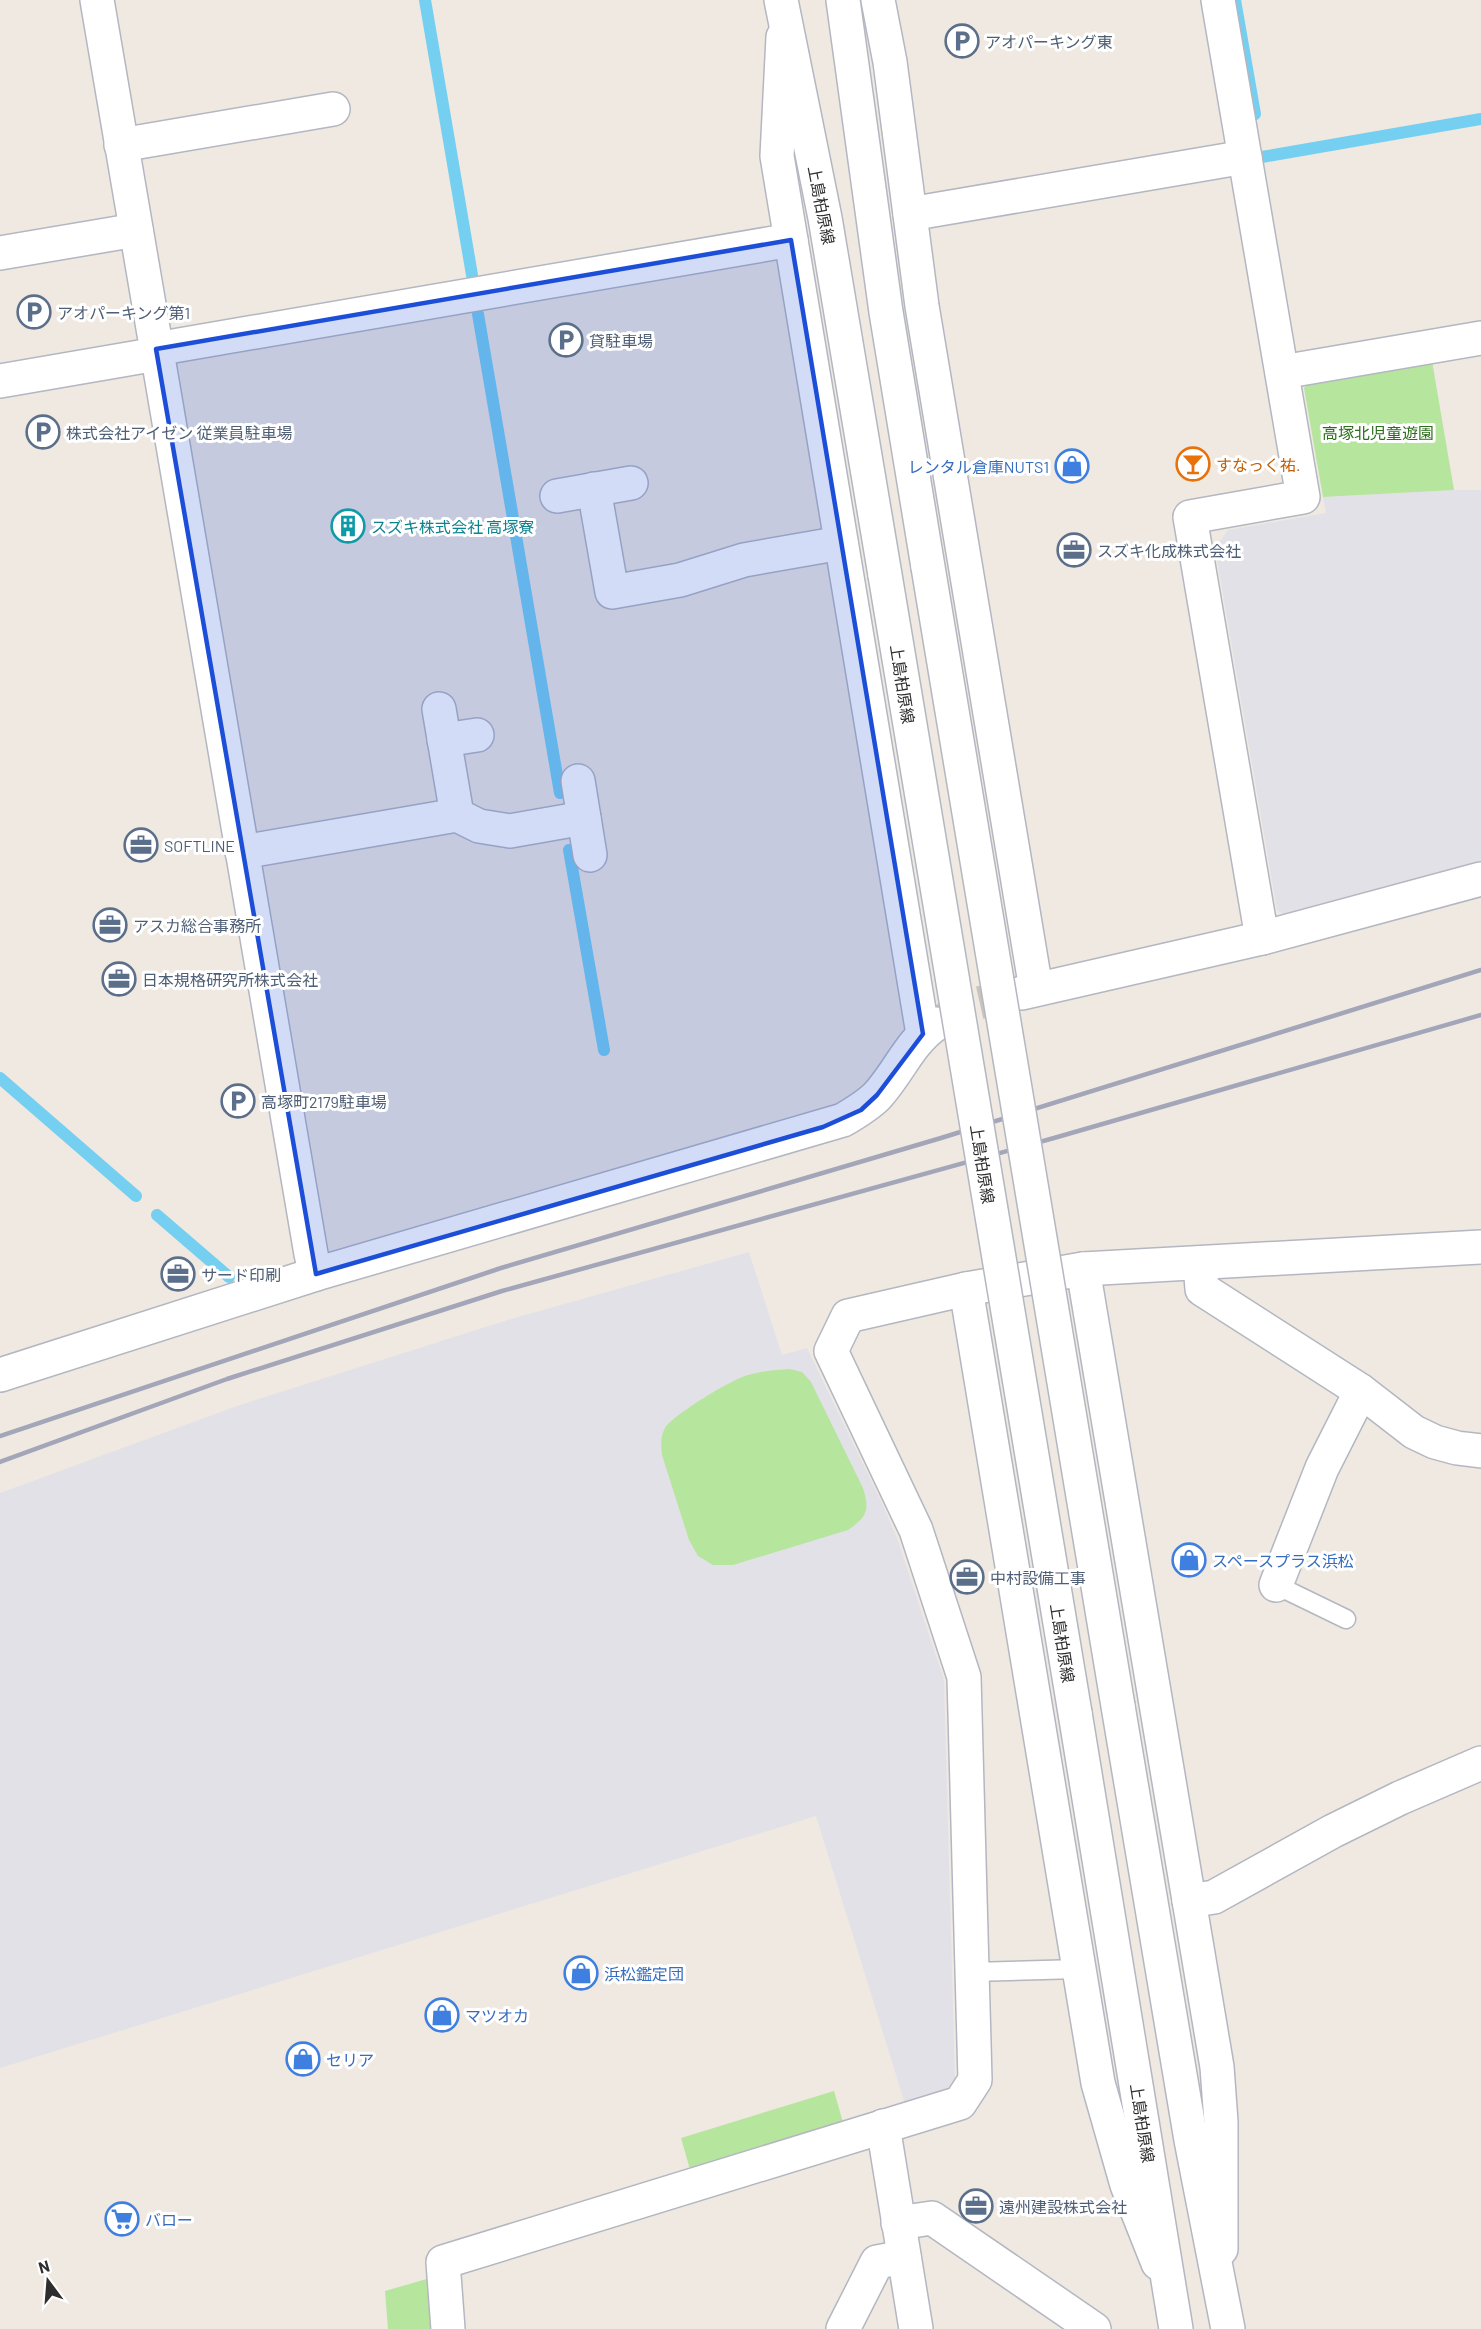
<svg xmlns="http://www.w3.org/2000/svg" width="1481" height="2329" font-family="Barlow,'Noto Sans JP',sans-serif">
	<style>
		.industrial { fill: #e3e1e8 }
		.green { fill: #b6e59e }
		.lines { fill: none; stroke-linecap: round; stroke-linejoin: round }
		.stream { stroke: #75cff0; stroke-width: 12 }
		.street-tunnel { stroke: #c8c4bd; stroke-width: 33; stroke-dasharray: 33 16; stroke-linecap: butt }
		.lane-casing { stroke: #b4b7c1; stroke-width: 21 }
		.street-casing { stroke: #b4b7c1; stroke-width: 36 }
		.secondary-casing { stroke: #b4b7c1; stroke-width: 36 }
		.lane { stroke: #fff; stroke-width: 18 }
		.street { stroke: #fff; stroke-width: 33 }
		.secondary { stroke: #fff; stroke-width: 33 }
		.rail { stroke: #a3a6b8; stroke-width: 4.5 }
		.secondary-bridge-casing { stroke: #b4b7c1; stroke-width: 36; stroke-linecap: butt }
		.secondary-bridge { stroke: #fff; stroke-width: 33 }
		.marked { fill: #1d4ed8; fill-opacity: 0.2; stroke: #1d4ed8; stroke-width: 4.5; stroke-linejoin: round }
		.labels { text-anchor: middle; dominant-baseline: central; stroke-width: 6; stroke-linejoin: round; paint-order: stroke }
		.service-label { font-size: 16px; fill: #4e5e75; stroke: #fff; text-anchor: start }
		.street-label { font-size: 16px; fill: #2e2e2e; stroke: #fff }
		.park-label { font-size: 16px; fill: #2c6e1b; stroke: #fff }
		.food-label { font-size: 16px; fill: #c56008; stroke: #fff; text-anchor: start }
		.shop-label { font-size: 16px; fill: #366cbe; stroke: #fff; text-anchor: start }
		.culture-label { font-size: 16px; fill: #0d838f; stroke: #fff; text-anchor: start }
	</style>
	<rect width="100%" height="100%" fill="#efe9e1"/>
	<!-- industrial -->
	<g class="industrial">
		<polygon points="1454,490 1481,490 1481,862 1284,915 1277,910 1215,548 1228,530 1326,513 1323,497"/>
		<polygon points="749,1252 782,1355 807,1348 881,1501 897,1538 944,1680 955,2079 944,2095 906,2107 816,1816 0,2068 0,1493 237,1406 511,1319"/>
	</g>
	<!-- green -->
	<g class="green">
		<polygon points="1432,361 1454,490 1323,497 1304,388 1309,381"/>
		<path d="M790,1369L802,1372L811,1382L863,1488C870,1510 867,1517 848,1530L733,1565H713L698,1556L689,1540L662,1455C661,1445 660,1437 665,1428C673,1415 732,1379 748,1375C762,1371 776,1370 790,1369Z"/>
		<polygon points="834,2091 844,2126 691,2173 681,2138"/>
		<polygon points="430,2278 434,2329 388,2329 385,2291"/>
	</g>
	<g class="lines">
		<!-- stream -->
		<g class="stream">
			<polyline points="425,0 472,275"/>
			<polyline points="1235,0 1255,114"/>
			<polyline points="1262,157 1481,119"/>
			<polyline points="478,314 560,793"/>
			<polyline points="569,850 604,1050"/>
			<polyline points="0,1078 136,1196"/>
			<polyline points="157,1215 229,1277"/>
		</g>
		<!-- street-tunnel -->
		<polyline class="street-tunnel" points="936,1024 969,1005 1022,993"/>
		<!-- lane casing -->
		<g class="lane-casing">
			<g id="lane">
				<polyline points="1276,1585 1346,1619"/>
				<polyline points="972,1972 1079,1969"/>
			</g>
		</g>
		<!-- street casing -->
		<g class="street-casing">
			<g id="street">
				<polyline points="878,0 890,62 922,306 1036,989"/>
				<polyline points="1218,0 1303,497 1190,517 1262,938"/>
				<polyline points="783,37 777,156 923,1034"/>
				<polyline points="121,145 333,109"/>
				<polyline points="910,214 1245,157"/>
				<polyline points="0,253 136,230"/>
				<polyline points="156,349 791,240"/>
				<polyline points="1282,372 1481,338"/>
				<polyline points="0,381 157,354"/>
				<polyline points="594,489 612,592 680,580 744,560 841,543"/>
				<polyline points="557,496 631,483"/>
				<polyline points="439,709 457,815"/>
				<polyline points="444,740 477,735"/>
				<polyline points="578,781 590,855"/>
				<polyline points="242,852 457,815 479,826 510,831 584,818"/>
				<polyline points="1022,993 1262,938 1481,879"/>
				<polyline points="1200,1263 1202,1289 1361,1391 1414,1432 1435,1442 1457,1448 1481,1451"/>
				<polyline points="1083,1269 1217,2067 1221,2122 1221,2249"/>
				<path d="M316,1274L843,1120C855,1113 867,1106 877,1096C899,1072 909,1043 936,1024"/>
				<polyline points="966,1289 1098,2083 1127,2185 1158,2263"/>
				<polyline points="1276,1585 1322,1468 1361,1391"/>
				<polyline points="1189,1901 1214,1897 1333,1831 1400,1798 1481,1763"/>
				<polyline points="898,2223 932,2218 1094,2329"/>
				<polyline points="448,2329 443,2262 960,2103 975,2080 964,1677 916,1530 831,1351 848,1316 966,1289 1083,1269 1481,1247"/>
				<polyline points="843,2329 877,2262 904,2257"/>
			</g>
		</g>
		<!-- secondary casing -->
		<g class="secondary-casing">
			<g id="secondary">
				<polyline points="781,0 825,218 885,575"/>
				<polyline points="843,0 886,312 928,567"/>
				<polyline points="0,1375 316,1274 311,1254 97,0"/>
				<polyline points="1118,1706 1191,2140 1228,2329"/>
				<polyline points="1075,1713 1176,2329"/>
				<polyline points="883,2126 916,2329"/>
			</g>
		</g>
		<!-- lane -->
		<use href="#lane" class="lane"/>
		<!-- street -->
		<use href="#street" class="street"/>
		<!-- secondary -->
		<use href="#secondary" class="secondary"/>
		<!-- rail -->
		<g class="rail">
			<polyline points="0,1436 501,1268 941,1138 1481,970"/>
			<polyline points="0,1462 227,1379 502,1291 1054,1138 1481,1015"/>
		</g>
		<!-- secondary-bridge casing -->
		<g class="secondary-bridge-casing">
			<g id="secondary-bridge">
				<polyline points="928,567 1118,1706"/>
				<polyline points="885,575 1075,1713"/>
			</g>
		</g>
		<!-- secondary-bridge -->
		<use href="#secondary-bridge" class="secondary-bridge"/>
	</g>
	<!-- marked area -->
	<path class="marked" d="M791,240L923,1034L877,1095L861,1110L823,1127L316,1274L156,349Z"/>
	<!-- icons -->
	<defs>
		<g id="parking-ring" transform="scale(1.725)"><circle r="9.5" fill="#fff" stroke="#5c6f8a" stroke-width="1.5"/><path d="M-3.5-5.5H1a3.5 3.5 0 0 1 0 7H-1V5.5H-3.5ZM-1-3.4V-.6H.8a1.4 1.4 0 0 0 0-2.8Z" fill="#5c6f8a"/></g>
		<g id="bar-ring" transform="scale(1.725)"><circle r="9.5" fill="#fff" stroke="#e8710a" stroke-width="1.5"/><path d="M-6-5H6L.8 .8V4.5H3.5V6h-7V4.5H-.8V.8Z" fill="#e8710a"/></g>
		<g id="shop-ring" transform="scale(1.725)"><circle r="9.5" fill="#fff" stroke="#3f7fe0" stroke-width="1.5"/><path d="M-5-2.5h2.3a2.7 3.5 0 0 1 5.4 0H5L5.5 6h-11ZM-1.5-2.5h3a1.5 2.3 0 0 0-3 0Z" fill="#3f7fe0"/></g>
		<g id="building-ring" transform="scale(1.725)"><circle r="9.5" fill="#fff" stroke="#0f9aa8" stroke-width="1.5"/><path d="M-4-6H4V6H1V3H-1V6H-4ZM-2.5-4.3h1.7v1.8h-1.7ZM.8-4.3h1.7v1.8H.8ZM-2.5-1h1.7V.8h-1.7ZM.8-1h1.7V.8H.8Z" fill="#0f9aa8"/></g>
		<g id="office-ring" transform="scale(1.725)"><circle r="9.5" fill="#fff" stroke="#5c6f8a" stroke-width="1.5"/><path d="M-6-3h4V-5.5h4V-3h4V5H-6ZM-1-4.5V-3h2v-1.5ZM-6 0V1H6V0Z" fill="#5c6f8a"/></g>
		<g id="supermarket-ring" transform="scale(1.725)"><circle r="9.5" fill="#fff" stroke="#3f7fe0" stroke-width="1.5"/><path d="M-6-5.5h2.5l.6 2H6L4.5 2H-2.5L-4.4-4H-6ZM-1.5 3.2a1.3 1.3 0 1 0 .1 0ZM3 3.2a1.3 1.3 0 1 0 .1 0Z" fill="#3f7fe0"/></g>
	</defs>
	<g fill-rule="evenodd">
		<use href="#parking-ring" x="962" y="41"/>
		<use href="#parking-ring" x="34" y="312"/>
		<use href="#parking-ring" x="566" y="340"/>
		<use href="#parking-ring" x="43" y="432"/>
		<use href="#bar-ring" x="1193" y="464"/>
		<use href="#shop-ring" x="1072" y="466"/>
		<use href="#building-ring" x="348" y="526"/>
		<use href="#office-ring" x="1074" y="550"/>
		<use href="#office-ring" x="141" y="845"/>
		<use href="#office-ring" x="110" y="925"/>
		<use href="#office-ring" x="119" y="979"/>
		<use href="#parking-ring" x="238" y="1101"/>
		<use href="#office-ring" x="178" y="1274"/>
		<use href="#shop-ring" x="1189" y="1560"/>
		<use href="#office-ring" x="967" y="1577"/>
		<use href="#shop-ring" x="581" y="1973"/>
		<use href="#shop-ring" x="442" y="2015"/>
		<use href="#shop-ring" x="303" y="2059"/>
		<use href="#office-ring" x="976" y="2206"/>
		<use href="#supermarket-ring" x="122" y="2219"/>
	</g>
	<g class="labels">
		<!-- service labels -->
		<g class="service-label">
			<text x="985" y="41">アオパーキング東</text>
			<text x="57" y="312">アオパーキング第1</text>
			<text x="589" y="340">貸駐車場</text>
			<text x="66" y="432">株式会社アイゼン 従業員駐車場</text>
			<text x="1097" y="550">スズキ化成株式会社</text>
			<text x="164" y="845">SOFTLINE</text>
			<text x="133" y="925">アスカ総合事務所</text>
			<text x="142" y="979">日本規格研究所株式会社</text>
			<text x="261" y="1101">高塚町2179駐車場</text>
			<text x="201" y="1274">サード印刷</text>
			<text x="990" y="1577">中村設備工事</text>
			<text x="999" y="2206">遠州建設株式会社</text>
		</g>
		<!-- street labels -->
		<g class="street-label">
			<text transform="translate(822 205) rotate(79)">上島柏原線</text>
			<text transform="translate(903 684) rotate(81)">上島柏原線</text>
			<text transform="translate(983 1164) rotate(81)">上島柏原線</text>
			<text transform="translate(1063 1643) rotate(81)">上島柏原線</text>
			<text transform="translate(1143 2123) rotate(81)">上島柏原線</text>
		</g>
		<!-- park labels -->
		<g class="park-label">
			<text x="1378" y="432">高塚北児童遊園</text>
		</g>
		<!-- food labels -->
		<g class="food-label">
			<text x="1216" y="464">すなっく祐.</text>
		</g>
		<!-- shop labels -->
		<g class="shop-label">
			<text x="1049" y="466" text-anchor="end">レンタル倉庫NUTS1</text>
			<text x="1212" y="1560">スペースプラス浜松</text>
			<text x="604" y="1973">浜松鑑定団</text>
			<text x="465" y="2015">マツオカ</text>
			<text x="326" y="2059">セリア</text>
			<text x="145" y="2219">バロー</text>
		</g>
		<!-- culture labels -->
		<g class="culture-label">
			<text x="371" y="526">スズキ株式会社 高塚寮</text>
		</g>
	</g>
	<!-- north arrow -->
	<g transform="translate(48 2281) rotate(344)" stroke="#ffffff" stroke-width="4.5" paint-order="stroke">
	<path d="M0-4.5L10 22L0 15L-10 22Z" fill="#2e2e2e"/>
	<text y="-9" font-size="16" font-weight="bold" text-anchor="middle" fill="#2e2e2e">N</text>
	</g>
</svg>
